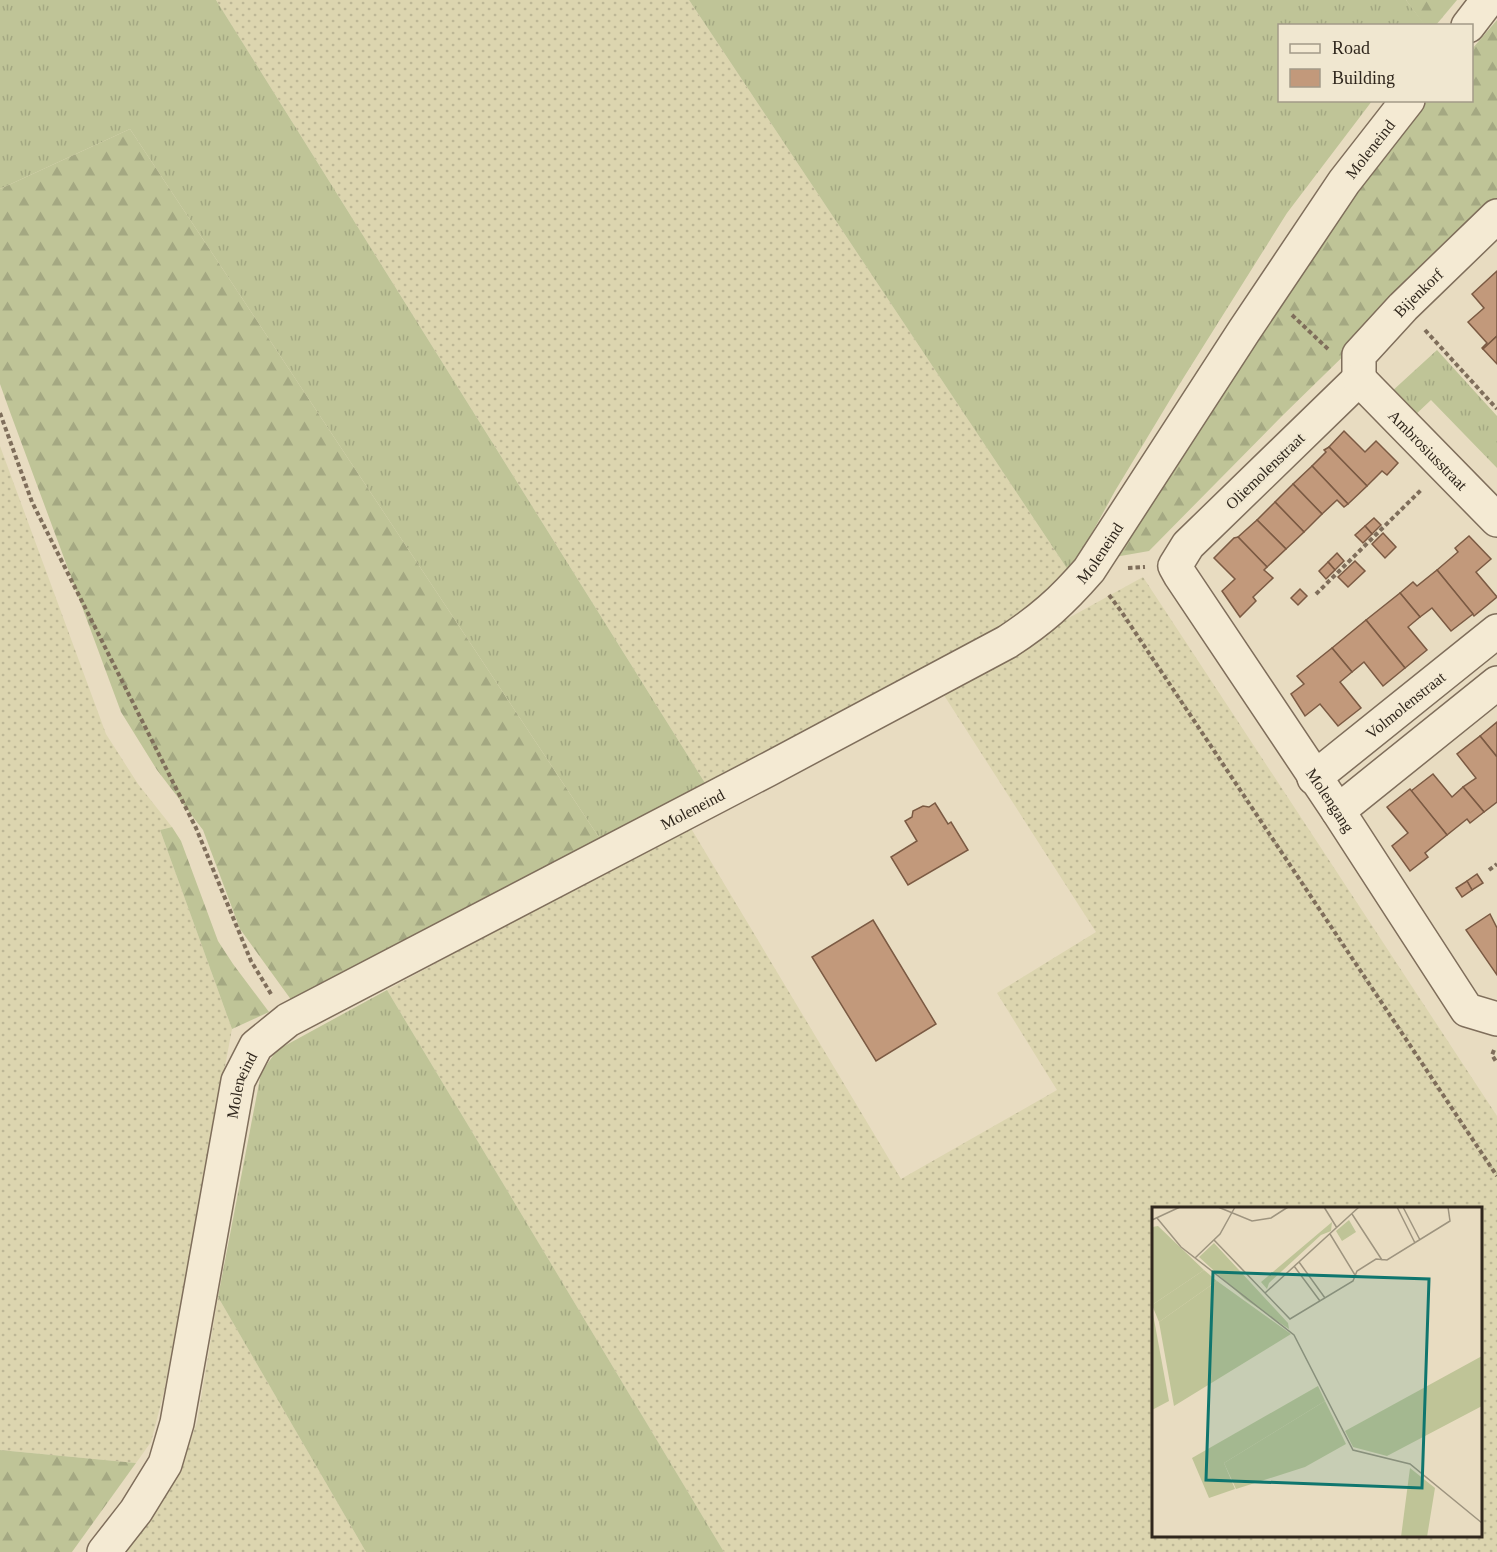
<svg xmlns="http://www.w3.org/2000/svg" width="1497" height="1552" font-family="'Times New Roman',serif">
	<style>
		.farmland { fill: url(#farmland-dots); fill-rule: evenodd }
		.grass { fill: url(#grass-tufts) }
		.forest { fill: url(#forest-firs) }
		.building { fill: #c2997b; stroke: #7b5a43; stroke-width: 1.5 }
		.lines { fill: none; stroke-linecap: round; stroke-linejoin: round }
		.street-casing { stroke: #7f6e5b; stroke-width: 36 }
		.path { stroke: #7f6e5b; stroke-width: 4; stroke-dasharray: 4.5 3; stroke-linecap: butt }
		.street { stroke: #f4ead3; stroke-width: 33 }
		.labels { text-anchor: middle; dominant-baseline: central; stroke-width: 4.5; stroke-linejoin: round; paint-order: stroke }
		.street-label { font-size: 16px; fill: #30271d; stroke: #f0e7d0 }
		.inset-road { fill: none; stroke: #9e947f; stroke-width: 1.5 }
		.view { fill: #0f766e; fill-opacity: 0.15; stroke: #0f766e; stroke-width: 3 }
		.inset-edge { fill: none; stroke: #30271d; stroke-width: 3 }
	</style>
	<defs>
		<pattern id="farmland-dots" width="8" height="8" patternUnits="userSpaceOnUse" patternTransform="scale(1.5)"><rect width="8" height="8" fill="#dcd5af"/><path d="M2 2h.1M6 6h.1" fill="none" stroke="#bdb796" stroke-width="1.8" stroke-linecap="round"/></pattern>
		<pattern id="grass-tufts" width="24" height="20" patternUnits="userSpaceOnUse" patternTransform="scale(1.5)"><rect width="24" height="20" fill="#bfc497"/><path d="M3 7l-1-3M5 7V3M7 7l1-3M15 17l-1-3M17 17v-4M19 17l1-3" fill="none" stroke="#a4a882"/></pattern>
		<pattern id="forest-firs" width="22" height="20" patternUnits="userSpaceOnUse" patternTransform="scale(1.5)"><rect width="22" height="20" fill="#bfc497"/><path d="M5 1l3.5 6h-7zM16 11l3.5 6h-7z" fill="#a4a882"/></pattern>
	</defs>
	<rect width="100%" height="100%" fill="#e8dcc1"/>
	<!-- farmland -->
	<g class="farmland">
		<polygon points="216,0 689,0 1070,573 1025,614 705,783"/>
		<polygon points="0,446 106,734 138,784 172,827 160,830 232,1029 164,1392 151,1442 136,1463 0,1450"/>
		<path d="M1143,577L1497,1116V1552H724L387,990L689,825L901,1179L1057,1090L997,993L1096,932L940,689ZM1154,1208H1480V1536H1154Z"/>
		<polygon points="218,1297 366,1552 121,1552 152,1512 179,1472 197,1422"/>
	</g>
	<!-- grass -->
	<g class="grass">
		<polygon points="0,0 216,0 705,783 600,839 130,129 0,189"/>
		<polygon points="689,0 1406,0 1425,25 1280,26 1280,100 1372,101 1287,213 1179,385 1115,491 1070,573"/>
		<polygon points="1437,350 1497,416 1497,468 1431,400 1413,417 1390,393"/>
		<polygon points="387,990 724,1552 366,1552 218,1297 261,1073 277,1050"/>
	</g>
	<!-- forest -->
	<g class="forest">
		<polygon points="1406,0 1457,0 1436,25 1425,26"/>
		<polygon points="1497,20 1497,206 1281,417 1149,551 1109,558 1307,237 1427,101 1472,100 1472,49"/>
		<polygon points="130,129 600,839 292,1001 240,929 203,830 157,770 121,712 10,412 0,384 0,189"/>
		<polygon points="172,827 181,841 218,941 233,964 269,1012 232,1029 160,830"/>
		<polygon points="0,1450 136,1463 72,1552 0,1552"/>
	</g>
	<!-- building -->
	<g class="building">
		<polygon points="1497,271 1497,336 1483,349 1482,348 1487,343 1468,322 1484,308 1472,294"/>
		<polygon points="1497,336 1497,364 1483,349"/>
		<polygon points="1344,431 1365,452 1376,441 1398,463 1387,475 1382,471 1367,486 1329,447"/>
		<polygon points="1329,447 1367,486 1348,504 1312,466 1326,452 1324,450"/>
		<polygon points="1312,466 1348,504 1344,507 1337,500 1322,514 1293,484"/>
		<polygon points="1293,484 1322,514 1304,532 1275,502"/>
		<polygon points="1275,502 1304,532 1286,549 1257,520"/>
		<polygon points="1374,518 1381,525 1372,534 1365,526"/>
		<polygon points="1257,520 1286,549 1267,567 1238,537"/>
		<polygon points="1365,526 1372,534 1363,543 1355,535"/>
		<polygon points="1383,533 1396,547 1385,558 1372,544"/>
		<polygon points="1469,536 1491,559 1476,572 1497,597 1474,616 1437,570 1458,552 1455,548"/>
		<polygon points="1238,537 1267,567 1264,570 1273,578 1253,597 1256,601 1240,617 1222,591 1235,579 1214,558 1234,538"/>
		<polygon points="1337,553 1344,561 1335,570 1328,562"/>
		<polygon points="1355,561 1365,571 1348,587 1338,577"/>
		<polygon points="1328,562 1335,570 1326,579 1319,571"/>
		<polygon points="1437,570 1473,614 1451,631 1432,608 1420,617 1400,593 1413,582 1417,586"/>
		<polygon points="1300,589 1307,596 1298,605 1291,598"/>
		<polygon points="1400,593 1420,617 1408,627 1427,650 1405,668 1366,620"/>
		<polygon points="1366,620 1405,668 1383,686 1364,662 1352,672 1332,648"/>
		<polygon points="1332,648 1352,672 1340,682 1361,708 1338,726 1320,704 1305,716 1291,694 1304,684 1297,676"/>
		<polygon points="1497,722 1497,757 1480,736"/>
		<polygon points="1480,736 1497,757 1497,802 1484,812 1463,787 1476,778 1457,754"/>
		<polygon points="1433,774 1452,797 1463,787 1484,812 1470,823 1467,819 1447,835 1411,791"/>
		<polygon points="1410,789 1447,835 1425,853 1428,857 1410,871 1392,846 1408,833 1387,807"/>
		<polygon points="935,803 948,824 951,822 968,850 908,885 891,857 917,841 905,821 912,817 913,811 923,806 929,807"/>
		<polygon points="1477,874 1483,883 1472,890 1467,881"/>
		<polygon points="1467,881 1472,890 1462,897 1456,888"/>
		<polygon points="1490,914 1497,928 1497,975 1466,930"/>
		<polygon points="873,920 936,1024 876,1061 812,957"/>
	</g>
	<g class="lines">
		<!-- street casing -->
		<g class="street-casing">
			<g id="street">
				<polyline points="1468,26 1488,0"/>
				<path id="s1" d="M1359,379L1188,545L1175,566L1180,575L1338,811L1467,1010L1497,1019"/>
				<path id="s2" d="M1359,379V355L1403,307L1497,216"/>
				<path id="s3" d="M1359,379L1497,520"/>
				<path id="s4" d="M1314,778L1497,631"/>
				<polyline points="1338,811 1497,683"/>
				<path id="s5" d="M104,1552L136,1511L165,1464L177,1423L238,1081L256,1046L288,1020L767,770L1007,642C1042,619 1061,602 1089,570L1244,331L1344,182L1408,100"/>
			</g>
		</g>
		<!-- path -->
		<g class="path">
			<polyline points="1292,315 1328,349"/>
			<polyline points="1425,330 1497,409"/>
			<polyline points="0,413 32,502 196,828 251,961 271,994"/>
			<polyline points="1128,568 1145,567"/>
			<polyline points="1316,594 1422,489"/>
			<polyline points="1109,595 1121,611 1497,1176"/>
			<polyline points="1489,870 1497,864"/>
			<polyline points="1494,1050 1492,1055 1497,1063"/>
		</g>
		<!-- street -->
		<use href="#street" class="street"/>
	</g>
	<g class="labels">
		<!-- street labels -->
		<g class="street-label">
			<text stroke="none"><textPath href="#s5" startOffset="2006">Moleneind</textPath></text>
			<text stroke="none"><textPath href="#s2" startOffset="110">Bijenkorf</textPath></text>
			<text stroke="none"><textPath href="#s3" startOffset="99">Ambrosiusstraat</textPath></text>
			<text transform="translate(1265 471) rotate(-44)">Oliemolenstraat</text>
			<text stroke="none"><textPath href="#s5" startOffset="1520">Moleneind</textPath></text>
			<text stroke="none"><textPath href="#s4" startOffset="117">Volmolenstraat</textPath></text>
			<text stroke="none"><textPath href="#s1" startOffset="544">Molengang</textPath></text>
			<text stroke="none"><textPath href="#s5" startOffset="1034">Moleneind</textPath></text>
			<text stroke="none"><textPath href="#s5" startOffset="494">Moleneind</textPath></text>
		</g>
	</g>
	<!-- overview -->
	<g transform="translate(1152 1207)">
		<rect width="330" height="330" fill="#e8dcc1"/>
		<path d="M197,13L204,25L190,34L184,24ZM180,15L179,24L169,28L117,76L115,82L109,75ZM6,19L52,63L0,98V20ZM65,74L139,127L22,199L7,115ZM330,149V199L235,249L201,240L193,224ZM166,179L173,194L72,256L83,282L57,291L40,251Z" fill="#bfc497"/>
		<path d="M62,36L136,116L137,122L93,92L47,50ZM52,63L65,74L7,115L0,98ZM1,107L17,194L0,203V108ZM173,194L194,237L153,260L84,282L72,256ZM258,261L283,281L275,330H249Z" fill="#bfc497"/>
		<path class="inset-road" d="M66,0L100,14L119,11L136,0M172,0L185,21M245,0L263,36M251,0L268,33M200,7L230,53M5,11L29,40L142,128L201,243L258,257L330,316M0,13L28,0M178,27L203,68M62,33L138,112L201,74L205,64L224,52L235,53L298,14L296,0M43,51L68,27L83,0M147,55L173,91M142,59L168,94M113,86L207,0"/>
		<path class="view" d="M61,65L277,72L270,281L54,273Z"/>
		<rect width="330" height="330" class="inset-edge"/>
	</g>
	<!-- legend -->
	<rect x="1278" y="24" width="195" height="78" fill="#f0e7d0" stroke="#a39a88" stroke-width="1.5"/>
	<rect x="1290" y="44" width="30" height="9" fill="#f4ead3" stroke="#a39a88" stroke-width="1.5"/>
	<text x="1332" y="54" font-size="18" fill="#30271d">Road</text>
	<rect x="1290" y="69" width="30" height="18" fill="#c2997b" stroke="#a39a88" stroke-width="1.5"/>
	<text x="1332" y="84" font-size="18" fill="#30271d">Building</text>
</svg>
